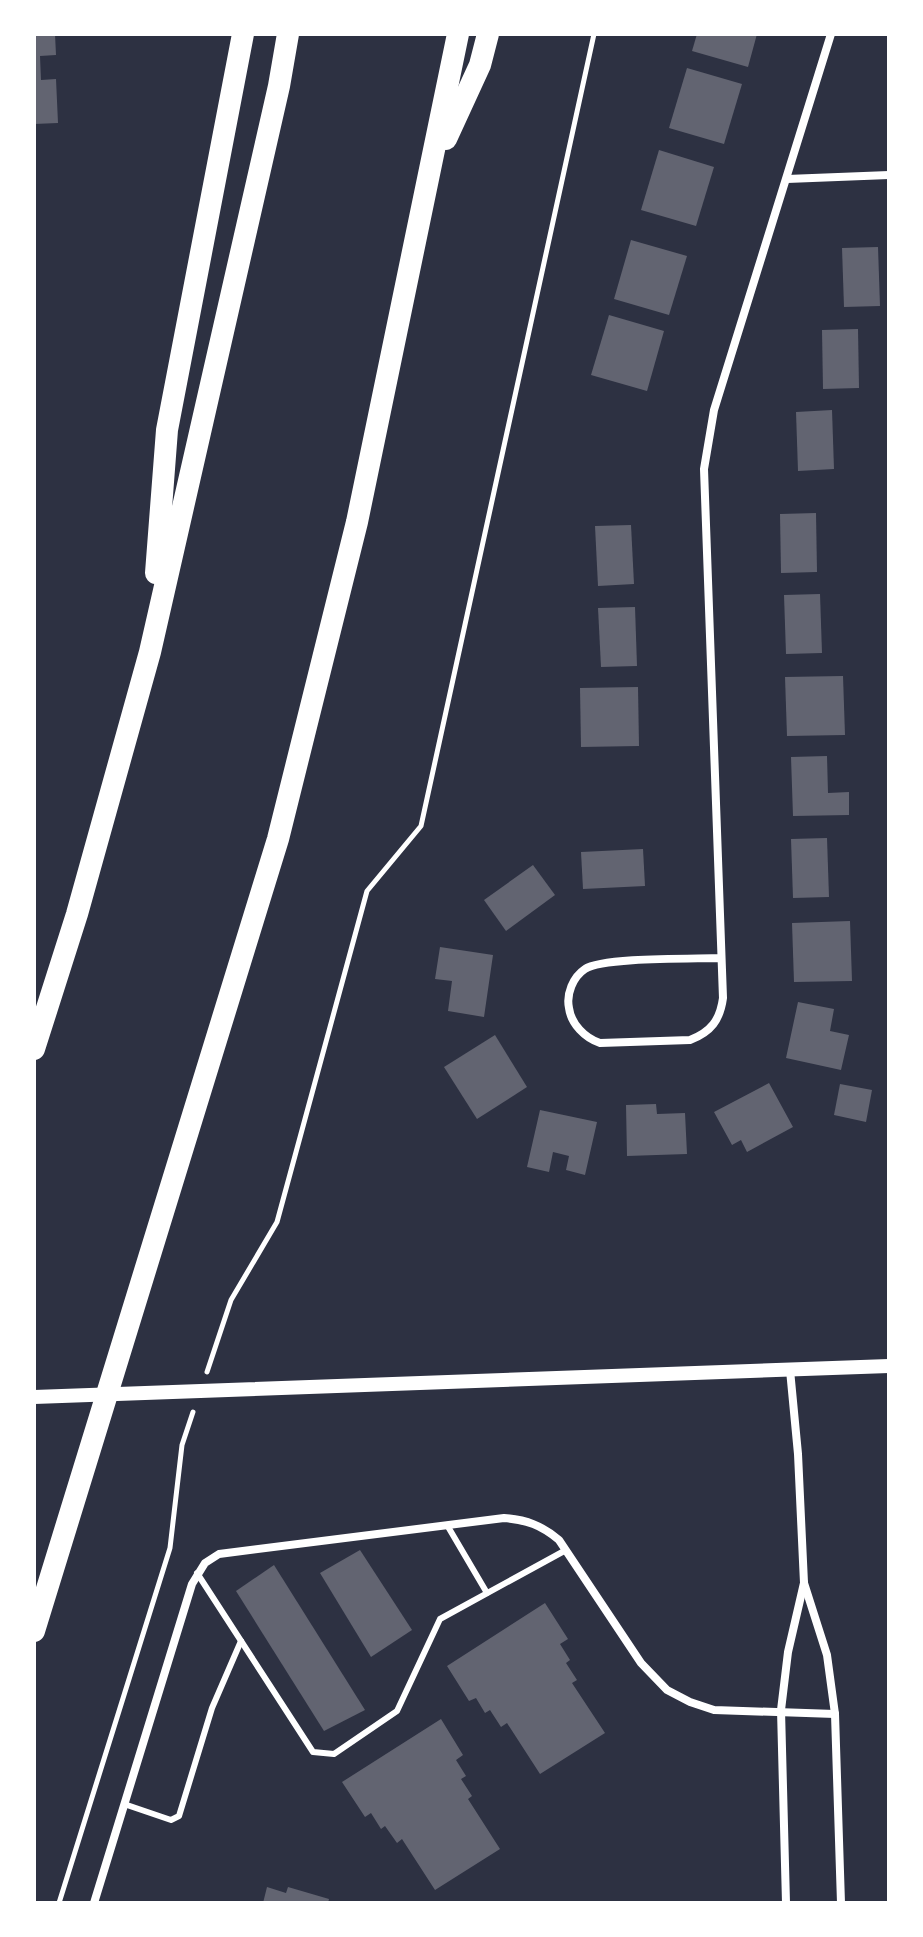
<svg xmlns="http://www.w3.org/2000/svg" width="923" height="1937" font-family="'DM Sans',sans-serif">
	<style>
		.building { fill: #626471 }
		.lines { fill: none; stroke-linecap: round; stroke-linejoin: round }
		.path { stroke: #fff; stroke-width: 5 }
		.service { stroke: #fff; stroke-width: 6 }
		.minor { stroke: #fff; stroke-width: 8 }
		.tertiary { stroke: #fff; stroke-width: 14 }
		.motorway { stroke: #fff; stroke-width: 22 }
	</style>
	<rect width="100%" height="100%" fill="#2d3142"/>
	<!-- building -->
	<g class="building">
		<polygon points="34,34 55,34 56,55 40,56 41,80 56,79 58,123 34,124"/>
		<polygon points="697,34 757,34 748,67 692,51"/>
		<polygon points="687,68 742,84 724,144 669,128"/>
		<polygon points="659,150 714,167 696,226 641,210"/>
		<polygon points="631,240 687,256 669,315 614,299"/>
		<polygon points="878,247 880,306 844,307 842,248"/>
		<polygon points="609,315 664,331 647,391 591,375"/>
		<polygon points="858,329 859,388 823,389 822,330"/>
		<polygon points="832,410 834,469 798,471 796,412"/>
		<polygon points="816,513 817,572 781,573 780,514"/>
		<polygon points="631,525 634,584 598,586 595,526"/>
		<polygon points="820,594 822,653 786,654 784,595"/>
		<polygon points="635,607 637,666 601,667 598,608"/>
		<polygon points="843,676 845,735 787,736 785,677"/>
		<polygon points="638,687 639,746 581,747 580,688"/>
		<polygon points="827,756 828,793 849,792 849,815 793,816 791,757"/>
		<polygon points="827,838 829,897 793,898 791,839"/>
		<polygon points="643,849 645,886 583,889 581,852"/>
		<polygon points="533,865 555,895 506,931 484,900"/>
		<polygon points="850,921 852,981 794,982 792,923"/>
		<polygon points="440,947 493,955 484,1017 448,1011 452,981 435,979"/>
		<polygon points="798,1002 834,1009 830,1031 849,1035 841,1070 786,1058"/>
		<polygon points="495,1035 527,1087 477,1119 444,1067"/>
		<polygon points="769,1083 793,1127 747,1152 741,1140 732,1145 714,1112"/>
		<polygon points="840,1084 872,1090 866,1122 834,1115"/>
		<polygon points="656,1104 657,1114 685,1113 687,1154 627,1156 626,1105"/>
		<polygon points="540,1110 597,1122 585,1175 566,1170 569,1156 553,1152 549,1172 527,1167"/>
		<polygon points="360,1550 412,1630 371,1657 320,1573"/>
		<polygon points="274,1565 365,1710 324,1731 236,1591"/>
		<polygon points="545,1603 568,1639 560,1644 570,1660 566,1663 577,1680 572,1683 605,1733 540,1774 507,1723 501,1727 490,1710 485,1713 476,1698 469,1701 447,1666"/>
		<polygon points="441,1719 463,1755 456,1760 466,1776 461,1779 472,1796 468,1799 500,1849 435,1890 402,1839 397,1843 385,1826 381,1829 371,1813 365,1817 342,1782"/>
		<polygon points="267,1887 286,1893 288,1887 329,1899 328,1903 263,1903"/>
	</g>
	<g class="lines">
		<!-- path -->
		<g class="path">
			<polyline points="207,1372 231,1300 277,1222 367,891 421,826 594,34"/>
			<polyline points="59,1903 170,1548 182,1445 193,1412"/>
		</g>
		<!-- service -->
		<g class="service">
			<polyline points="447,1525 487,1593"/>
			<polyline points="197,1573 313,1752 334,1754 397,1711 440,1619 566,1550"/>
			<polyline points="124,1804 171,1820 179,1816 212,1708 241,1641"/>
		</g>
		<!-- minor -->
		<g class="minor">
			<polyline points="787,179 889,175"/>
			<path d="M720,958C694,959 602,957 585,969C573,977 566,994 569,1008C571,1024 585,1038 600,1043L690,1040C711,1032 720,1020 723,998L704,469L714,410L831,34"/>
			<polyline points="790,1370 798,1454 804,1583 827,1655 835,1714 841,1903"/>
			<path d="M94,1903L192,1584L205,1563L219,1554L504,1518C527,1520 541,1525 559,1540L641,1663L667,1690L690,1702L714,1710L835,1714"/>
			<polyline points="786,1903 781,1710 788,1652 804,1583"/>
		</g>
		<!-- tertiary -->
		<polyline class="tertiary" points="34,1397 889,1366"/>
		<!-- motorway -->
		<g class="motorway">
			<polyline points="446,139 480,65 488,34"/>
			<polyline points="156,573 167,430 243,34"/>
			<polyline points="34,1049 77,914 150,652 279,86 288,34"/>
			<polyline points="34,1631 278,839 357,522 458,34"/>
		</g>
	</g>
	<!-- border -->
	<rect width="923" height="1937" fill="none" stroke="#ffffff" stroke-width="72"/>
</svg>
